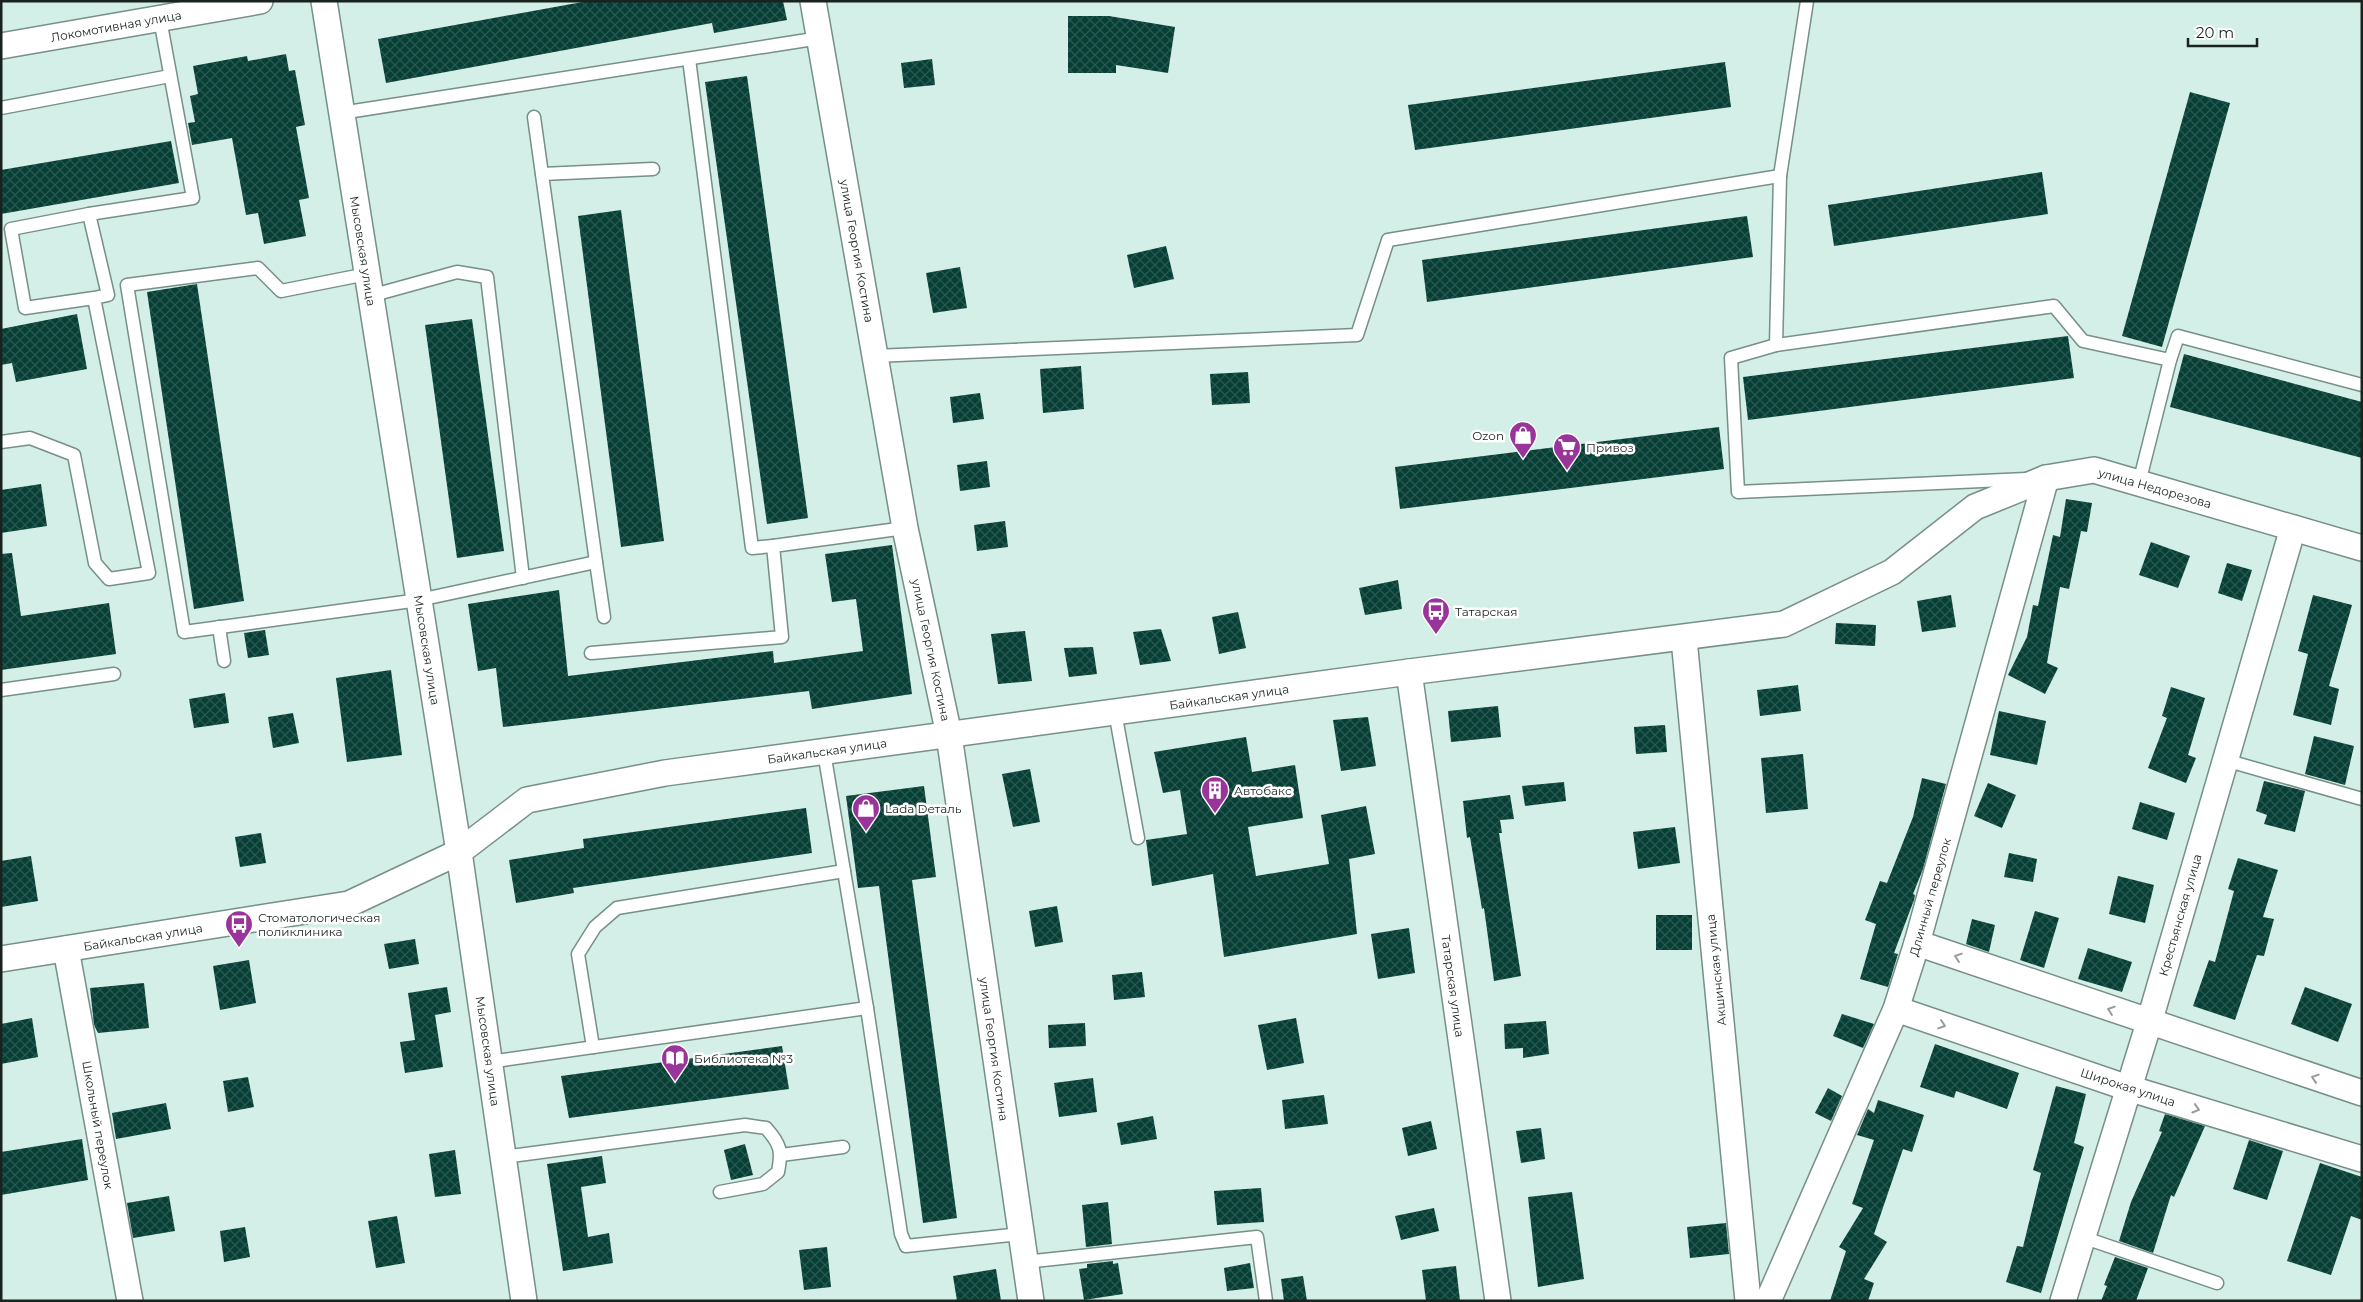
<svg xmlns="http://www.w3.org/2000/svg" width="2363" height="1302" font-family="Montserrat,sans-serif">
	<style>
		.building { fill: url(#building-cross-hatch) }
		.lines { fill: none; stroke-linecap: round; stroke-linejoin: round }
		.service-casing { stroke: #768f88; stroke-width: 15 }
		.minor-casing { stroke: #768f88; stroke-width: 28 }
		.service { stroke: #fff; stroke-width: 12 }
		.minor { stroke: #fff; stroke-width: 25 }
		.oneway { stroke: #979c9a }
		.labels { text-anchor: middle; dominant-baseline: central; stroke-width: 5; stroke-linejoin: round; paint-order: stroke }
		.street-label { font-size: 12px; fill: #18221f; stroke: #fff }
		.poi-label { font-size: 12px; fill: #18221f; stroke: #fff; text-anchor: start }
	</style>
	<defs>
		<pattern id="building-cross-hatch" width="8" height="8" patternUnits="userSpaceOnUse" patternTransform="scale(1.25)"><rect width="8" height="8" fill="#063f35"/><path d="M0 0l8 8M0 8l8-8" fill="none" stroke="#2a5850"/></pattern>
	</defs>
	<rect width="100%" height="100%" fill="#d4efe7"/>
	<!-- building -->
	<g class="building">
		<polygon points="588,1 783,1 787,20 714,33 712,23 386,83 378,39"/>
		<polygon points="1068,16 1109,16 1175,27 1168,73 1116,65 1116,73 1068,73"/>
		<polygon points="286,54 289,71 295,70 305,125 296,127 309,198 299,200 306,236 264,244 258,213 246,215 232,138 192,145 188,123 195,122 190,96 198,94 193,66 247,56 248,61"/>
		<polygon points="932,59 935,85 904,88 901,63"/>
		<polygon points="1725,62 1731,107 1415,150 1408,105"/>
		<polygon points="747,76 808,518 767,524 705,82"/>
		<polygon points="2190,92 2230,103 2162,347 2122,336"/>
		<polygon points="171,141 179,183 1,214 1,170"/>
		<polygon points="2042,172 2048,214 1834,246 1828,205"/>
		<polygon points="621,210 664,541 621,547 578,216"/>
		<polygon points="1747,216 1753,257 1427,302 1422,260"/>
		<polygon points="1166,246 1174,279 1134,288 1127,255"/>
		<polygon points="960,267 967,308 933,313 926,273"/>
		<polygon points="197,284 244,601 194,609 147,292"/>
		<polygon points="77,314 87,369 16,382 12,363 1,365 1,329"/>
		<polygon points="472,319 504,551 457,558 425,325"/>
		<polygon points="2068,336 2074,378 1748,420 1743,377"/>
		<polygon points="2184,354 2362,402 2362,458 2170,407"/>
		<polygon points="1081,366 1084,409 1043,413 1040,369"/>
		<polygon points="1248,372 1250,403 1212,405 1210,374"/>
		<polygon points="980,393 984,419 953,423 950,397"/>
		<polygon points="1719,427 1724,469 1400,509 1395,467"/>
		<polygon points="987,461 990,487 960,491 957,465"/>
		<polygon points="41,484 47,526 1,533 1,490"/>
		<polygon points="2066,499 2092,503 2087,532 2081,531 2069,589 2060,587 2047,663 2058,668 2045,694 2008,675 2027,637 2033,605 2038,606 2053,535 2060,537"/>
		<polygon points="1005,521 1008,547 977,551 974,525"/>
		<polygon points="2151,542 2190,556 2178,588 2139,575"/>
		<polygon points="892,545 912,694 812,709 809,691 503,727 496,668 478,671 468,604 559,590 568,676 773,651 774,663 863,651 856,599 832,602 825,554"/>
		<polygon points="12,553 21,616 109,603 116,654 1,670 1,554"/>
		<polygon points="2227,563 2252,570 2242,601 2218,593"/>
		<polygon points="1398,580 1402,609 1365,615 1359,588"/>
		<polygon points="1951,595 1956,627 1922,632 1917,601"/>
		<polygon points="2313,595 2352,605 2329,686 2339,689 2331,725 2293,715 2308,654 2298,651"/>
		<polygon points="1238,612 1246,648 1219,654 1212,617"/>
		<polygon points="1836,623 1876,625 1875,646 1835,644"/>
		<polygon points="1161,629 1171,661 1140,665 1133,632"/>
		<polygon points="265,630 269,655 248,658 244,633"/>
		<polygon points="1025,631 1032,681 998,684 991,634"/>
		<polygon points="1093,647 1097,674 1069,677 1064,648"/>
		<polygon points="391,670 402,755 347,762 336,678"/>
		<polygon points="1798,685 1801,711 1760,716 1757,690"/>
		<polygon points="2171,687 2205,698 2188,755 2196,758 2186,783 2148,768 2167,718 2162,716"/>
		<polygon points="225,693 229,723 194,728 189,699"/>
		<polygon points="1498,706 1501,737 1451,742 1448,711"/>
		<polygon points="1999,711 2046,721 2037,765 1990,755"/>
		<polygon points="293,713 299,743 273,748 268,717"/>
		<polygon points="1368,717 1376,766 1341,771 1333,720"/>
		<polygon points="1665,725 1667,752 1636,754 1634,727"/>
		<polygon points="2314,736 2354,746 2345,785 2305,774"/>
		<polygon points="1246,737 1252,772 1295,765 1303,818 1248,827 1256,876 1329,864 1321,815 1366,806 1375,854 1349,859 1357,934 1224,957 1213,874 1152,886 1146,840 1187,834 1180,790 1163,793 1154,752"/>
		<polygon points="1803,754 1808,809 1766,813 1761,758"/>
		<polygon points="1030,769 1040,822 1013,827 1002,774"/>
		<polygon points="1922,778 1946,784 1923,869 1913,894 1915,895 1914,900 1894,953 1898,954 1888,987 1860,979 1876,924 1865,920 1880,881 1887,883 1913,817"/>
		<polygon points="2264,781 2305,791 2295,832 2264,824 2267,815 2256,811"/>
		<polygon points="1564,782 1566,801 1525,806 1522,786"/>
		<polygon points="1988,783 2016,795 2002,828 1974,816"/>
		<polygon points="924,786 936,877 912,880 957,1218 923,1223 879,886 858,888 846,796"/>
		<polygon points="1510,795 1514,819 1500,820 1502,833 1499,833 1521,976 1494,981 1484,908 1482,909 1470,837 1467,838 1463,801"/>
		<polygon points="2140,802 2175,813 2167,840 2132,829"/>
		<polygon points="806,808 812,853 573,888 574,893 516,903 509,860 584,848 583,839"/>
		<polygon points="1675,827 1680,863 1638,869 1633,832"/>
		<polygon points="261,833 266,863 240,867 235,837"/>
		<polygon points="2009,853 2037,859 2033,882 2004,877"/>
		<polygon points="31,856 38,901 1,907 1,861"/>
		<polygon points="2238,858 2278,870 2263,917 2274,919 2264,956 2257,955 2235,1020 2193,1006 2209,960 2215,962 2234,891 2228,889"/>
		<polygon points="2118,876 2154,885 2145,923 2109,914"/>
		<polygon points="1057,906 1063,942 1035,947 1029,911"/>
		<polygon points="2035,911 2059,918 2044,968 2020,960"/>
		<rect x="1656" y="915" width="36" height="35"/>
		<polygon points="1972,919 1995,925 1989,952 1966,944"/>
		<polygon points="1409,928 1415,973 1378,979 1371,934"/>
		<polygon points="415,939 419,964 389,969 384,944"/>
		<polygon points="2088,948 2132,962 2122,992 2078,979"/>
		<polygon points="249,960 256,1003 220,1010 213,966"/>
		<polygon points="1142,972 1145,997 1114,1000 1112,975"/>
		<polygon points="144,983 149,1028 98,1033 94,1025 90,988"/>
		<polygon points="447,987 451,1012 435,1015 443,1067 405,1073 400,1042 415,1040 408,993"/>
		<polygon points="2305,987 2352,1004 2338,1042 2291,1024"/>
		<polygon points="1842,1014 1874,1024 1863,1048 1833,1036"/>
		<polygon points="32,1018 38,1057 1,1064 1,1024"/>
		<polygon points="1296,1018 1304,1063 1267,1070 1258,1025"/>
		<polygon points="1546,1021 1549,1054 1523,1058 1523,1048 1505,1049 1504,1024"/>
		<polygon points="1085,1023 1086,1046 1049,1048 1048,1025"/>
		<polygon points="1935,1044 2019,1073 2007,1109 1956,1091 1954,1098 1920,1087"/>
		<polygon points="782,1046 789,1089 569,1118 561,1076"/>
		<polygon points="248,1077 254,1107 228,1112 223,1081"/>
		<polygon points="1093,1078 1097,1112 1059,1117 1054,1083"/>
		<polygon points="2056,1086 2086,1094 2074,1143 2084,1147 2041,1293 2006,1282 2017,1246 2023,1247 2041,1173 2033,1170"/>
		<polygon points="1828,1088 1842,1096 1831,1121 1815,1113"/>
		<polygon points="1324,1095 1328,1124 1285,1129 1282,1100"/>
		<polygon points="1878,1100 1924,1115 1912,1152 1903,1149 1874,1234 1887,1242 1864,1279 1874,1283 1868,1301 1830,1301 1846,1251 1839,1247 1863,1208 1852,1204 1874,1140 1857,1135 1868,1109 1874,1113"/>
		<polygon points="166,1103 171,1129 116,1139 112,1113"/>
		<polygon points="2165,1114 2205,1126 2174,1197 2171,1195 2153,1253 2119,1241 2131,1202 2162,1132 2159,1131"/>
		<polygon points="1153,1116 1157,1139 1121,1145 1117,1123"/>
		<polygon points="1431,1121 1437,1149 1408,1156 1402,1128"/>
		<polygon points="1541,1128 1545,1159 1521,1163 1516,1131"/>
		<polygon points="82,1139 88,1180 1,1195 1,1152"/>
		<polygon points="2249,1140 2283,1151 2267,1200 2233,1189"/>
		<polygon points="745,1144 753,1175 731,1180 724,1150"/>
		<polygon points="455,1150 461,1194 435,1197 429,1154"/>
		<polygon points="602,1156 606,1183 581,1187 588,1237 609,1233 613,1263 563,1271 547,1164"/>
		<polygon points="2320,1163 2362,1177 2362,1220 2351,1216 2331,1275 2287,1261"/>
		<polygon points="1261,1188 1264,1222 1217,1225 1214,1191"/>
		<polygon points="1572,1192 1584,1279 1538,1287 1528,1197"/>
		<polygon points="169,1196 175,1231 133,1238 127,1203"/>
		<polygon points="1108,1202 1112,1244 1086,1247 1082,1205"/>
		<polygon points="1434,1208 1439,1231 1401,1240 1395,1216"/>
		<polygon points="397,1216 405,1263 376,1268 368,1221"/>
		<polygon points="1726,1223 1729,1254 1690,1258 1687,1227"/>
		<polygon points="245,1227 250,1257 224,1262 220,1231"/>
		<polygon points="827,1247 831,1287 804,1290 799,1250"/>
		<polygon points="2115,1257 2148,1268 2136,1301 2101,1301 2107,1286 2104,1285"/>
		<polygon points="1113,1261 1113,1264 1118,1263 1123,1294 1084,1300 1079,1269 1087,1268 1087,1264"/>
		<polygon points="1250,1263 1254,1288 1227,1291 1224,1268"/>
		<polygon points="1456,1266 1460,1301 1426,1301 1422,1270"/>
		<polygon points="996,1269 1001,1301 957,1301 953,1276"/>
		<polygon points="1303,1276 1307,1301 1284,1301 1281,1279"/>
	</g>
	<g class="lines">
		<!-- service casing -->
		<g class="service-casing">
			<g id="service">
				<polyline points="689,59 752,548 773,546"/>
				<polyline points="1,108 170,76"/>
				<polyline points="341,113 820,38"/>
				<polyline points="542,174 653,169"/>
				<polyline points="89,214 193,198 160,19"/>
				<polyline points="367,274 281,291 258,268 127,285 184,632 419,600 596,562 534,117"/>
				<polyline points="370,296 457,272 487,277 523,578"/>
				<polyline points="1776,345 1780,176 1807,1"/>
				<polyline points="875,356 1357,335 1388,240 1780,176"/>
				<polyline points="1,442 30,438 74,455 95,563 109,579 149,573 94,298 25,308 11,229 89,214 108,295 94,298"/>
				<polyline points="2026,479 1738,492 1731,358 1776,345 2054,306 2083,341 2170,360 2178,336 2362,385"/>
				<polyline points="2139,483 2170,360"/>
				<polyline points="596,562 604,617"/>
				<polyline points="219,627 224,661"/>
				<polyline points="591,653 782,637 773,546 905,528"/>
				<polyline points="1,690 114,674"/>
				<polyline points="1115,712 1138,838"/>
				<polyline points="824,752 867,1008 901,1234 906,1246 1021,1234"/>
				<polyline points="2225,760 2362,799"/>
				<polyline points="593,1047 578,954 595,927 617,908 844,871"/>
				<polyline points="489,1062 867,1008"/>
				<polyline points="781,1155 843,1147"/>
				<path d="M503,1157L745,1125L766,1128C781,1145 782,1151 778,1172L763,1184L720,1192"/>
				<polyline points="2082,1237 2217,1283"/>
				<polyline points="1025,1262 1257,1237 1266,1301"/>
			</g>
		</g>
		<!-- minor casing -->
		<g class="minor-casing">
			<g id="minor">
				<polyline points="324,1 459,852 524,1301"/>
				<polyline points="813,1 905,528 949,735 1031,1301"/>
				<polyline points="1,46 260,1"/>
				<polyline points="1684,639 1748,1301"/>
				<polyline points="1409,672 1498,1301"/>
				<polyline points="1917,943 2362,1093"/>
				<polyline points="66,949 130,1301"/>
				<polyline points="1,959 349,904 459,852 527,800 665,773 1409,672 1784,624 1892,572 1975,507 2046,478 2094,470 2362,548"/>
				<polyline points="1896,1009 2128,1088 2362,1159"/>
				<polyline points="1768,1301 1896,1009 1917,943 2046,478"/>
				<polyline points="2063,1301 2149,1023 2293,528"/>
			</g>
		</g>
		<!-- service -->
		<use href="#service" class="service"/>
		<!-- minor -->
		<use href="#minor" class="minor"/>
	</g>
	<!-- one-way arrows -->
	<defs><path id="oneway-chevron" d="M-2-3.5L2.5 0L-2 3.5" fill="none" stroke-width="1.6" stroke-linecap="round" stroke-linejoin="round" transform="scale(1.25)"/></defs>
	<g class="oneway">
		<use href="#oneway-chevron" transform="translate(1958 957) rotate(-161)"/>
		<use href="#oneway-chevron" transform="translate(2111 1010) rotate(-161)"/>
		<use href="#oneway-chevron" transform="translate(1942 1025) rotate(19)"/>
		<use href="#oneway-chevron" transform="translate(2315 1078) rotate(-162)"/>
		<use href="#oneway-chevron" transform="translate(2196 1109) rotate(17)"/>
	</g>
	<!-- icons -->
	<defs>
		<g id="shop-pin" transform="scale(1.4375)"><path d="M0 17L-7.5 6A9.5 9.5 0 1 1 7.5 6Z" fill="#98349a" stroke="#fff"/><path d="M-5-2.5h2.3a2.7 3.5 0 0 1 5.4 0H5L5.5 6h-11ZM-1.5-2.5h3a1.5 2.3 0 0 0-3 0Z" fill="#fff"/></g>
		<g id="supermarket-pin" transform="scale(1.4375)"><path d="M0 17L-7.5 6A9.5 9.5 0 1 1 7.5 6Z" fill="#98349a" stroke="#fff"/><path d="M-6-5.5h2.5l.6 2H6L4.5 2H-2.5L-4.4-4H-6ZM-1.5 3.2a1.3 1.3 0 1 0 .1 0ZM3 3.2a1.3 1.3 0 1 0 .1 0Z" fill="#fff"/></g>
		<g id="bus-pin" transform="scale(1.4375)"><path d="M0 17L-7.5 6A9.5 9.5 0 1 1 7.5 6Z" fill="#98349a" stroke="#fff"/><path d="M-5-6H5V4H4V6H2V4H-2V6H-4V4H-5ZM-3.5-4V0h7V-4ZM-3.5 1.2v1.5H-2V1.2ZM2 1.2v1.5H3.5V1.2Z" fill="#fff"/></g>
		<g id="building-pin" transform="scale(1.4375)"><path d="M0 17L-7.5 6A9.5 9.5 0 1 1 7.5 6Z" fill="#98349a" stroke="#fff"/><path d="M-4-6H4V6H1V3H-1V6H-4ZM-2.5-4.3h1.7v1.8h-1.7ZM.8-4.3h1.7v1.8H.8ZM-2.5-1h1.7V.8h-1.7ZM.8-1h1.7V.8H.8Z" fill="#fff"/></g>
		<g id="library-pin" transform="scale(1.4375)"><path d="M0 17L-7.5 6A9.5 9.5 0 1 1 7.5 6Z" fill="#98349a" stroke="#fff"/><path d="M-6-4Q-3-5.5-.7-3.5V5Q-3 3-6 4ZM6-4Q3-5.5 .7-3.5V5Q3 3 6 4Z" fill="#fff"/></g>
	</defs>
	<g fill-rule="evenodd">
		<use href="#shop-pin" x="1523" y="435"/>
		<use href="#supermarket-pin" x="1567" y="447"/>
		<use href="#bus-pin" x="1436" y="611"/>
		<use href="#building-pin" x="1215" y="790"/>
		<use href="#shop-pin" x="866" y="808"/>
		<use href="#bus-pin" x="239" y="924"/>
		<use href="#library-pin" x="675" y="1058"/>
	</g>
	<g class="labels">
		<!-- street labels -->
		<g class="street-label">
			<text transform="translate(116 26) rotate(-10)">Локомотивная улица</text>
			<text transform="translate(363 251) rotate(81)">Мысовская улица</text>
			<text transform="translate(857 251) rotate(80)">улица Георгия Костина</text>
			<text transform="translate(2155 488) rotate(16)">улица Недорезова</text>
			<text transform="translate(427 650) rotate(81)">Мысовская улица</text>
			<text transform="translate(931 650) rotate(78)">улица Георгия Костина</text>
			<text transform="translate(1229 697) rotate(-8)">Байкальская улица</text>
			<text transform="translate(827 751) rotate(-8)">Байкальская улица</text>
			<text transform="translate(1930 897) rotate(-74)">Длинный переулок</text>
			<text transform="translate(2180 915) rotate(-74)">Крестьянская улица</text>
			<text transform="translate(143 937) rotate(-9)">Байкальская улица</text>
			<text transform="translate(1716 970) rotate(-96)">Акшинская улица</text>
			<text transform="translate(1453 986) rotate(82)">Татарская улица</text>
			<text transform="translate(994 1049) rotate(82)">улица Георгия Костина</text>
			<text transform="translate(488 1051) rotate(82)">Мысовская улица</text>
			<text transform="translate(2128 1087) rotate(18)">Широкая улица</text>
			<text transform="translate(98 1125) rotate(80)">Школьный переулок</text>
		</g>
		<!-- poi labels -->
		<g class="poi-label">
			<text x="1504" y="435" text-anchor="end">Ozon</text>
			<text x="1586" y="447">Привоз</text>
			<text x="1455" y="611">Татарская</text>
			<text x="1234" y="790">Автобакс</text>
			<text x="885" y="808">Lada Dеталь</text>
			<text x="258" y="917">Стоматологическая<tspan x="258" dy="14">поликлиника</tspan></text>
			<text x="694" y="1058">Библиотека №3</text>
		</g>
	</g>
	<!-- border -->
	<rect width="2363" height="1302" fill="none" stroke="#18221f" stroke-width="5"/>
	<!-- scale -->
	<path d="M2188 38v8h69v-8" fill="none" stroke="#18221f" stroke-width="2.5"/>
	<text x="2196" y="38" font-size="15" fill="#18221f" stroke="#ffffff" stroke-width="4" paint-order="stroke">20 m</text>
</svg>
